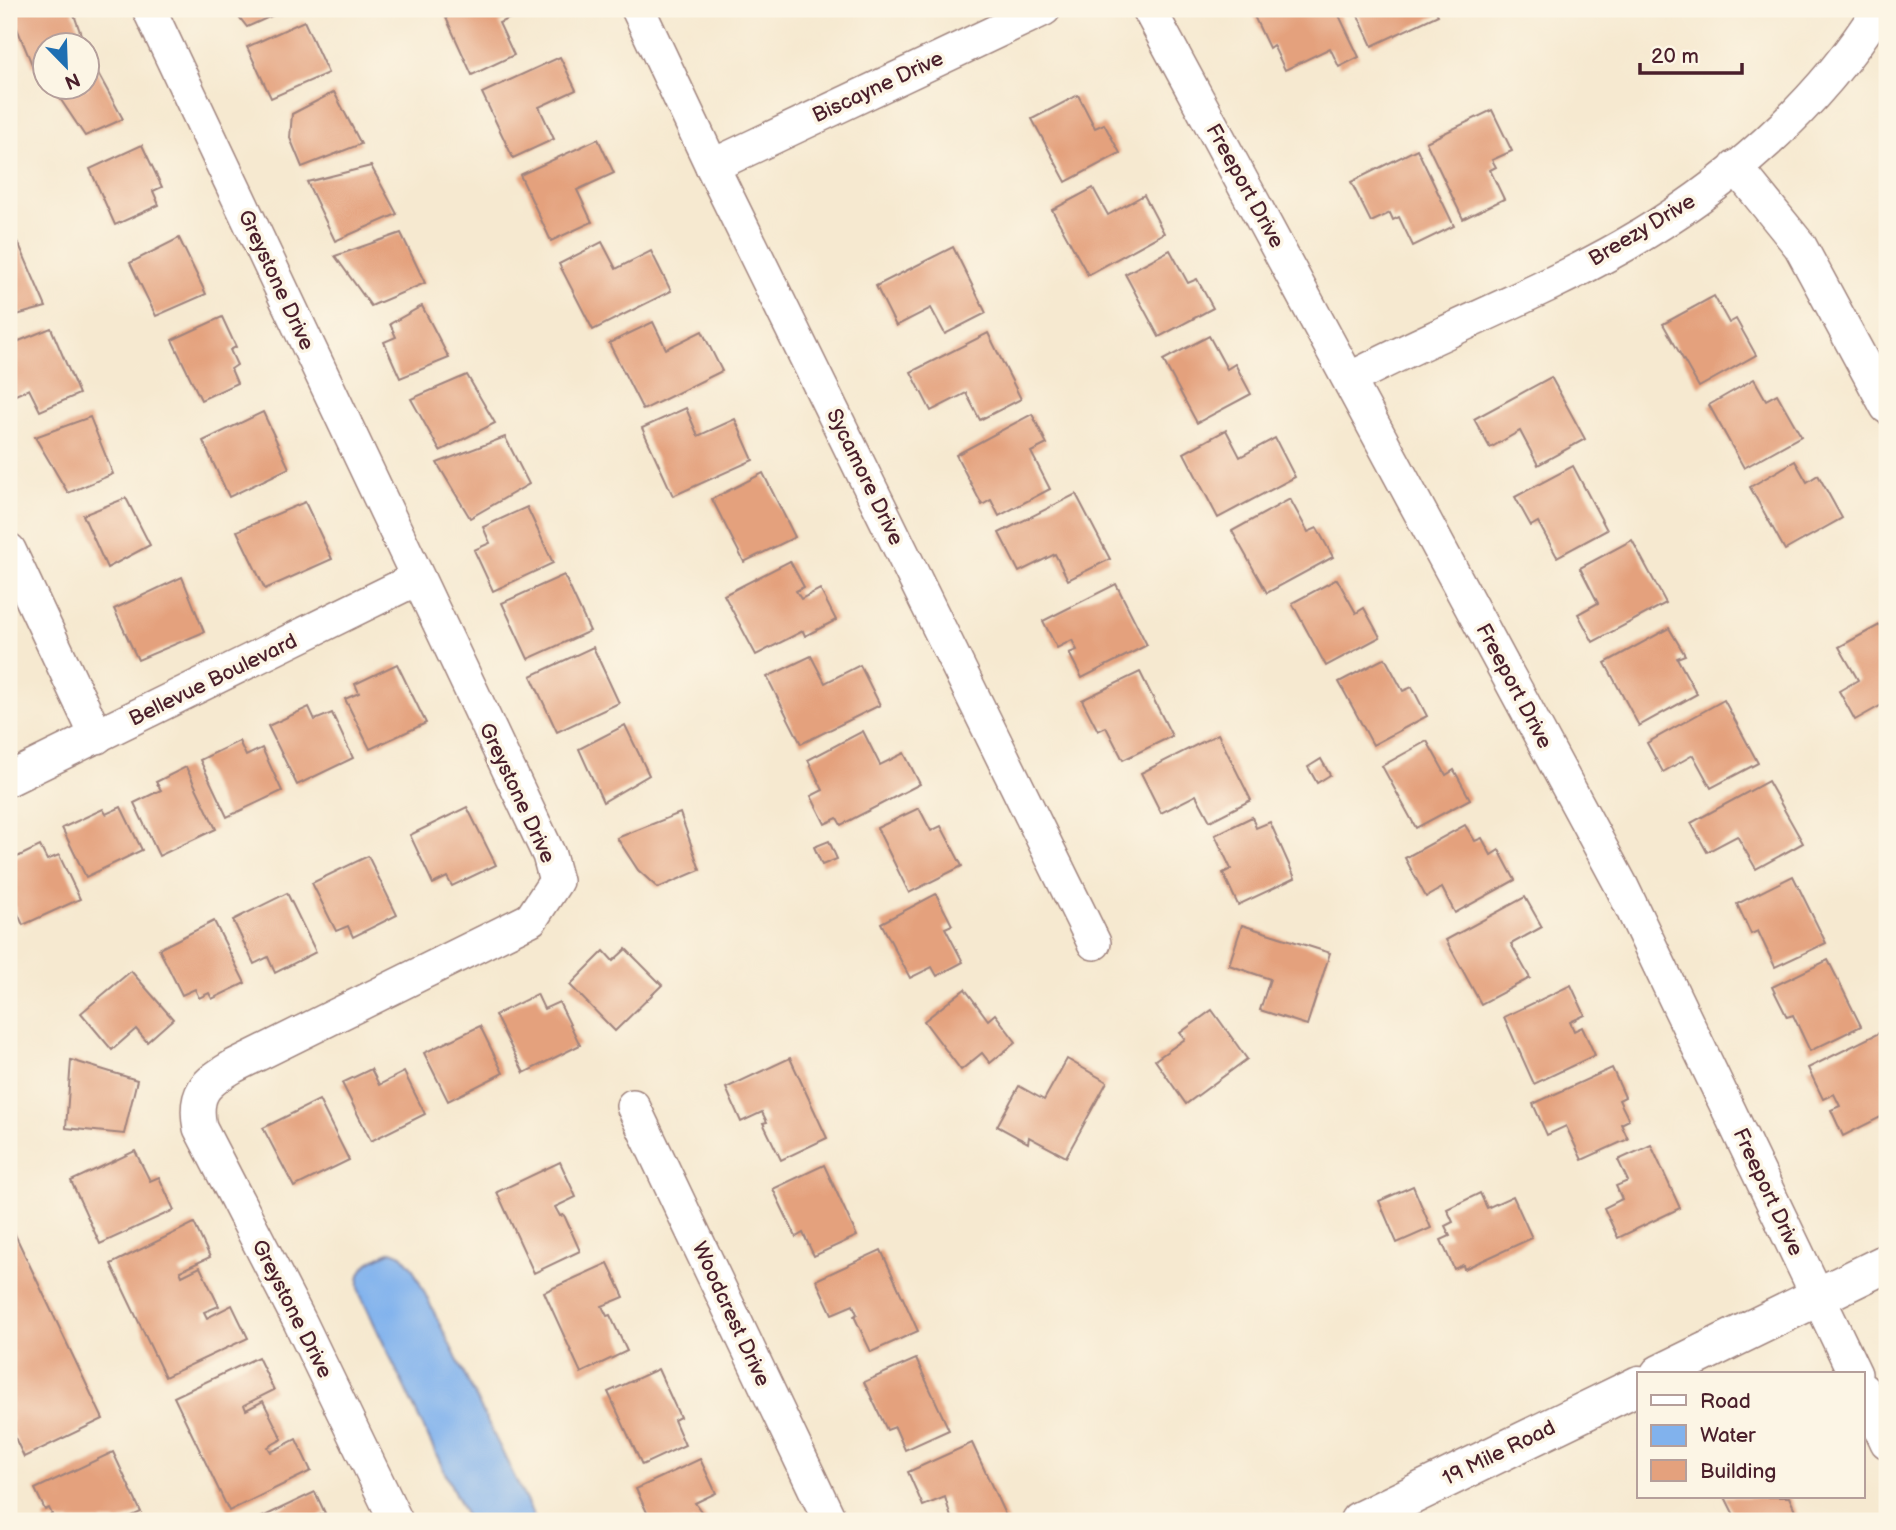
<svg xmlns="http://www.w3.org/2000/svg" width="1896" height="1530" font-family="'Balsamiq Sans',sans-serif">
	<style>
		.water { fill: #81b2ed; stroke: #66688c; stroke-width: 2 }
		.building { fill: #e4a17d }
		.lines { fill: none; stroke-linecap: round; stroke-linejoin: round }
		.street-casing { stroke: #a0847e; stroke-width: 36 }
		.secondary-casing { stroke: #a0847e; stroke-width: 41 }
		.street { stroke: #fff; stroke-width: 33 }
		.secondary { stroke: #fff; stroke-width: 38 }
		.labels { text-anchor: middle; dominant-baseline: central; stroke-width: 7; stroke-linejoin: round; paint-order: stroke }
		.street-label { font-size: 21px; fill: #4a1f2b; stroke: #fcf5e5 }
	</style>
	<rect width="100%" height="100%" fill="#fcf5e5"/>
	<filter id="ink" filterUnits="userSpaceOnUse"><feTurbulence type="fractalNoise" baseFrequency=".0143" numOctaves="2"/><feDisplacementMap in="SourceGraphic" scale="14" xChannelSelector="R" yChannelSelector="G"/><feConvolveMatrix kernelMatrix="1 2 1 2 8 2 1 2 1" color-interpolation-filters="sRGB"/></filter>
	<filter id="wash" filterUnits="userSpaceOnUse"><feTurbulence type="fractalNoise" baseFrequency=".00686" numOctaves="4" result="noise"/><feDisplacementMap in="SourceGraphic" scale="28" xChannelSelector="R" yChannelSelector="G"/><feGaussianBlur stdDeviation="1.57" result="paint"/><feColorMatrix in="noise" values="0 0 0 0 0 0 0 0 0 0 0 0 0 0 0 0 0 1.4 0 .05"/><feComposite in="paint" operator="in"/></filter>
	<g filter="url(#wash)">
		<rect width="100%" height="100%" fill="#f6e9d0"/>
		<!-- water -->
		<path class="water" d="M392,1251L402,1255L412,1267L536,1521H468L360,1294C354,1267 369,1261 392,1251Z"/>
		<g id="blocks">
			<!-- building -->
			<g class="building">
				<polygon points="9,9 72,9 85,46 46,46 46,62 33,67"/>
				<polygon points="233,9 287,9 247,27"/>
				<polygon points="442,9 530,9 499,23 514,55 472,75"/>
				<polygon points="1262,9 1336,9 1359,57 1339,67 1330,48 1285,70 1273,45 1269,48 1253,14"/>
				<polygon points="1355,9 1435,9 1438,15 1372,46"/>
				<polygon points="304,21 328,73 271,98 247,47"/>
				<polygon points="560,57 576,90 539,107 554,139 513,158 482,93"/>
				<polygon points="94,66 123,119 85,136 53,88 88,88 88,68"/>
				<polygon points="334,92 361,144 302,167 290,138 292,114"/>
				<polygon points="1078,95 1095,128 1104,124 1120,153 1066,182 1032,119"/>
				<polygon points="1492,110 1512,151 1492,160 1496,167 1490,170 1504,199 1463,219 1426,142"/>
				<polygon points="598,139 614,173 577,190 592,222 551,241 520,175"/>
				<polygon points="142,145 162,187 153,191 159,205 115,225 90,169"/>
				<polygon points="1417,149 1454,226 1413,246 1399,217 1393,220 1390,213 1371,222 1351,182"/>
				<polygon points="371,166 397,214 335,241 307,182"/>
				<polygon points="1093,188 1108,215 1144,195 1164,233 1088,275 1052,210"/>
				<polygon points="401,233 425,283 371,306 335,256"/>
				<polygon points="179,238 206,294 156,316 130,263"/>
				<polygon points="18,242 46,307 9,317 9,245"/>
				<polygon points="602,242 616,269 651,251 671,291 593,330 559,264"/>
				<polygon points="953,247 986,313 945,334 931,308 896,326 876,286"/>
				<polygon points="1170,250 1188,283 1197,279 1213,308 1159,337 1125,274"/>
				<polygon points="1714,296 1729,323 1736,319 1756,355 1699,387 1663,324"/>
				<polygon points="422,306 449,358 400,378 384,342 396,337 390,324"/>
				<polygon points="222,317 236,347 230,350 237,365 231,369 237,383 201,400 172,340"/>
				<polygon points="653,322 666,349 702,331 722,371 643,410 609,343"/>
				<polygon points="51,328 79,394 40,411 29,389 11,397 9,345"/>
				<polygon points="988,333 1021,399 980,420 966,393 931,411 911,372"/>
				<polygon points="1209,336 1227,369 1235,364 1251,394 1197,423 1163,360"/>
				<polygon points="467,375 495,423 440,451 411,399"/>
				<polygon points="1551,377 1585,439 1538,465 1520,431 1490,448 1474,419"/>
				<polygon points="1754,379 1766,400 1777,394 1801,436 1744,468 1709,405"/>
				<polygon points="686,408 698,436 735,419 753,460 673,496 642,428"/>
				<polygon points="263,412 289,468 229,497 203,441"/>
				<polygon points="1032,414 1047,444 1031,452 1050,489 999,516 991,500 982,505 956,455"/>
				<polygon points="90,417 113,474 68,493 35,437"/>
				<polygon points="1226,430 1240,457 1275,438 1295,477 1218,518 1184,453"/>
				<polygon points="505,437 529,484 470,518 437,463"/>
				<polygon points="1795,461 1807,482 1818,475 1842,518 1785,550 1750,487"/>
				<polygon points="1573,466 1607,530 1557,557 1538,522 1531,526 1515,497"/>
				<polygon points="763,473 795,537 744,562 712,499"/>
				<polygon points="1076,494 1110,559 1068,580 1055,554 1019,572 999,533"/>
				<polygon points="126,498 150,545 107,568 83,515"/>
				<polygon points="1290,499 1308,532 1317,528 1333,557 1267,593 1232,531"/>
				<polygon points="305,502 332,559 265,589 237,531"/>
				<polygon points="527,507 553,563 493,591 474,550 490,543 483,527"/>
				<polygon points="1632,540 1666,603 1593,642 1578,614 1598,603 1580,568"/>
				<polygon points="790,561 804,587 796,591 801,599 820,589 836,620 805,636 803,631 756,655 724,595"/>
				<polygon points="564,575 590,631 528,659 502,603"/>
				<polygon points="182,577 204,632 138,660 114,609"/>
				<polygon points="1337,579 1356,613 1364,608 1380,637 1326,666 1292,603"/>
				<polygon points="1116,584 1147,645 1082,678 1069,653 1077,650 1072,640 1057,648 1043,621"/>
				<polygon points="1887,621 1887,702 1855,720 1839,691 1858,680 1839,647"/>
				<polygon points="1669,628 1685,655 1677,658 1697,694 1639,726 1605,663"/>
				<polygon points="593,647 619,703 557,732 531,676"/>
				<polygon points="811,656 825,683 860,665 880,705 801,744 767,677"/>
				<polygon points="1385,658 1403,691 1412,687 1427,716 1373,745 1339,682"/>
				<polygon points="397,664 426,723 370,749 345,699 359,693 355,684"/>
				<polygon points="1140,672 1172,736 1123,760 1106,727 1098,731 1082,700"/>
				<polygon points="1724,700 1758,763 1711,788 1693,755 1663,772 1647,743"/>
				<polygon points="309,707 315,720 332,713 353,758 297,785 268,726"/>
				<polygon points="625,725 649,775 603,802 579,749"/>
				<polygon points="863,731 880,765 904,753 920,784 841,825 837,818 825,824 811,796 823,790 808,760"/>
				<polygon points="1218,734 1251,800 1210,821 1196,795 1161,813 1141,773"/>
				<polygon points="239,741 246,756 262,748 282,791 227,817 200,760"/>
				<polygon points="1427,741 1446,775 1454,770 1470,799 1416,828 1382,766"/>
				<polygon points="1321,759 1330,775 1317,783 1308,767"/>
				<polygon points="186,767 216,829 159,856 134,803 161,790 156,782"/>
				<polygon points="1768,781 1803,843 1756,869 1737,836 1707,852 1691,823"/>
				<polygon points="121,807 142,850 86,877 62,828 103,809 106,814"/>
				<polygon points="467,807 496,865 452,886 447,877 433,884 410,835"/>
				<polygon points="919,808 931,831 941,826 962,866 909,893 877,828"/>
				<polygon points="680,813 700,870 658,888 638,870 617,838"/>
				<polygon points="1252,817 1256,828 1270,822 1295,878 1238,905 1223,873 1231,869 1215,835"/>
				<polygon points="1465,825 1475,841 1482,838 1491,855 1499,850 1515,880 1455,913 1442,888 1426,897 1405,858"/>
				<polygon points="829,841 837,859 822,865 814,847"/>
				<polygon points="40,846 47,860 59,855 80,899 23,925 9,895 9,861"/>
				<polygon points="368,856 397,915 353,937 348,926 336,931 312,883"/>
				<polygon points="1793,876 1826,943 1775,967 1758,931 1751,934 1737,904"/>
				<polygon points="287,893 316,952 275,973 268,957 254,964 233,920"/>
				<polygon points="936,894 952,925 945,928 963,962 937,976 932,967 910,978 881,923"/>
				<polygon points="1525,897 1542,927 1511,944 1530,978 1481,1004 1446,940"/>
				<polygon points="214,921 245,983 212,999 209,993 199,998 195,989 182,995 159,949"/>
				<polygon points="1242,925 1330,953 1307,1025 1260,1010 1270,979 1229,965"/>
				<polygon points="626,949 662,985 615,1031 570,985 604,951 613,961"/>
				<polygon points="1828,960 1861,1026 1810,1051 1793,1015 1787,1017 1772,987"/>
				<polygon points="131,971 173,1019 147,1042 136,1029 112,1050 81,1013"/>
				<polygon points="1571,985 1585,1015 1570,1022 1574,1031 1582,1027 1595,1055 1534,1084 1504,1017"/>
				<polygon points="965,989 988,1020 995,1014 1016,1042 990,1063 982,1053 961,1070 924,1021"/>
				<polygon points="537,994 544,1009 559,1002 580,1045 524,1073 495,1015"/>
				<polygon points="1212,1010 1247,1059 1186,1104 1155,1060 1185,1039 1180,1033"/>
				<polygon points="480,1026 503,1073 448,1101 424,1053"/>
				<polygon points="1887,1029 1887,1114 1843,1136 1831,1110 1840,1106 1834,1094 1823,1099 1808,1068"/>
				<polygon points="790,1058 827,1138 781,1160 763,1123 767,1122 762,1112 741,1122 726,1088"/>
				<polygon points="1067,1059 1107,1082 1066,1157 1029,1137 1028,1143 997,1126 1019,1086 1044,1100"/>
				<polygon points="71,1060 137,1080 124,1134 66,1128"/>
				<polygon points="1612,1068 1625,1097 1619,1100 1629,1120 1621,1124 1628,1139 1582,1160 1566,1126 1547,1135 1533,1104"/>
				<polygon points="371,1069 379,1085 404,1072 425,1114 371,1141 342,1083"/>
				<polygon points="319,1100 349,1160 294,1187 263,1128"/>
				<polygon points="1651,1145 1680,1208 1618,1238 1604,1208 1622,1199 1616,1186 1628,1181 1618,1160"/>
				<polygon points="135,1151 150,1181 159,1177 174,1210 100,1244 71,1181"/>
				<polygon points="560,1162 576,1197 555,1207 560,1216 564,1215 580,1251 534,1273 497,1192"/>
				<polygon points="824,1165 857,1236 814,1256 803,1233 796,1237 773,1189"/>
				<polygon points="1413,1186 1431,1228 1397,1243 1379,1201"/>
				<polygon points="1480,1193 1487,1208 1513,1196 1532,1238 1464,1269 1463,1265 1454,1269 1441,1240 1450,1236 1445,1226 1453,1222 1447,1209"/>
				<polygon points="9,1222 103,1419 24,1457 9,1425 12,1420 9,1413"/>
				<polygon points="194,1223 210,1257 180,1271 182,1276 200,1267 219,1306 204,1312 207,1318 232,1305 248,1338 165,1377 111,1264"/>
				<polygon points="881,1250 918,1331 871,1352 854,1316 857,1314 853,1305 832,1314 816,1280"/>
				<polygon points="608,1263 624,1297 602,1306 607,1316 610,1315 627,1351 581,1373 544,1292"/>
				<polygon points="258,1357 274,1390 244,1405 246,1410 263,1401 282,1439 268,1447 271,1452 296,1439 311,1471 229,1511 174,1397"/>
				<polygon points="916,1359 949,1430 905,1450 895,1427 887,1430 864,1382"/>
				<polygon points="658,1369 680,1417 674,1420 685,1445 642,1465 608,1392"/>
				<polygon points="972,1443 1008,1521 952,1521 945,1497 923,1506 908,1472"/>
				<polygon points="113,1452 141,1512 121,1521 45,1521 44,1518 52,1514 49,1508 45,1510 35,1489"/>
				<polygon points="700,1459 716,1493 695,1503 708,1521 651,1521 636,1489"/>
				<polygon points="315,1492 325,1513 320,1515 323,1521 331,1517 333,1521 254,1521"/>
				<polygon points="1725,1497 1789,1497 1800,1521 1737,1521"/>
			</g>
		</g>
	</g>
	<g filter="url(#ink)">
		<use href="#blocks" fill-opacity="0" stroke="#a0847e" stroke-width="2"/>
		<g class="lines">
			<!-- street casing -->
			<g class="street-casing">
				<g id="street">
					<path d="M149,9L549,855L556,881L531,919L234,1066C205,1083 193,1093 200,1128L300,1322L396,1521"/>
					<polyline points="638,9 712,166 1094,943"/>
					<polyline points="1149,9 1621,885 1855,1374"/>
					<polyline points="712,166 1044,9"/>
					<polyline points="1736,167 1800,246 1887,407"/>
					<path d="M1350,379C1439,332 1535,296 1623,246C1723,189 1818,107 1879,9"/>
					<polyline points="9,550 97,737"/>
					<polyline points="9,779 416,579"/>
					<polyline points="633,1106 830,1521"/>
					<polyline points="1863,1390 1887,1442"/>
				</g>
			</g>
			<!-- secondary casing -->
			<g class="secondary-casing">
				<g id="secondary">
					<polyline points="1660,1374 1887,1263"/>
					<polyline points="1359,1521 1639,1385"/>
				</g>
			</g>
			<!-- street -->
			<use href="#street" class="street"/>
			<!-- secondary -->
			<use href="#secondary" class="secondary"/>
		</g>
	</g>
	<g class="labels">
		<!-- street labels -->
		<g class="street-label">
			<text transform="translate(878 87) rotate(-25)">Biscayne Drive</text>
			<text transform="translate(1245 186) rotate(61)">Freeport Drive</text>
			<text transform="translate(1642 230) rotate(-31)">Breezy Drive</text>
			<text transform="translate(276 280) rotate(65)">Greystone Drive</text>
			<text transform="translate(865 477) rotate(64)">Sycamore Drive</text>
			<text transform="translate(213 680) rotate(-26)">Bellevue Boulevard</text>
			<text transform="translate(1514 686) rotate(62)">Freeport Drive</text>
			<text transform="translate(517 793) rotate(65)">Greystone Drive</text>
			<text transform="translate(1768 1192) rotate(65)">Freeport Drive</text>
			<text transform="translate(292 1309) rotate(63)">Greystone Drive</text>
			<text transform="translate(731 1314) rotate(65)">Woodcrest Drive</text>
			<text transform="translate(1499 1453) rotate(-26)">19 Mile Road</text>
		</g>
	</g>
	<!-- margin -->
	<rect width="1896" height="1530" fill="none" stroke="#fcf5e5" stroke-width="35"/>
	<!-- legend -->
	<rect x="1637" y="1372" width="228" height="126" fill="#fcf5e5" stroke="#b59f9b" stroke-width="2"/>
	<rect x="1651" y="1395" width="35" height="10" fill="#ffffff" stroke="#b59f9b" stroke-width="2"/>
	<text x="1700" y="1408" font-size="21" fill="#4a1f2b">Road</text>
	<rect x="1651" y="1425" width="35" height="21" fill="#81b2ed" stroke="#b59f9b" stroke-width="2"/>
	<text x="1700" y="1442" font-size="21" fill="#4a1f2b">Water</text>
	<rect x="1651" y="1460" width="35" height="21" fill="#e4a17d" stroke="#b59f9b" stroke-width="2"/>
	<text x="1700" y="1478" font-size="21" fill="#4a1f2b">Building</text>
	<!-- north arrow -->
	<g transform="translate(66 66) rotate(157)"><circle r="33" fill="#fcf5e5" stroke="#b59f9b" stroke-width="2"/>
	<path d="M0-5L12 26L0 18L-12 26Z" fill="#1f6fb2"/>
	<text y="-10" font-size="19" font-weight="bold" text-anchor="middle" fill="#4a1f2b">N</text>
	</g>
	<!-- scale -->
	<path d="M1640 63v10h102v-10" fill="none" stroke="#4a1f2b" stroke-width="3.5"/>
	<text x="1651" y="63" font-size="21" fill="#4a1f2b" stroke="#fcf5e5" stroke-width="5" paint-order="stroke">20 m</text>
</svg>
